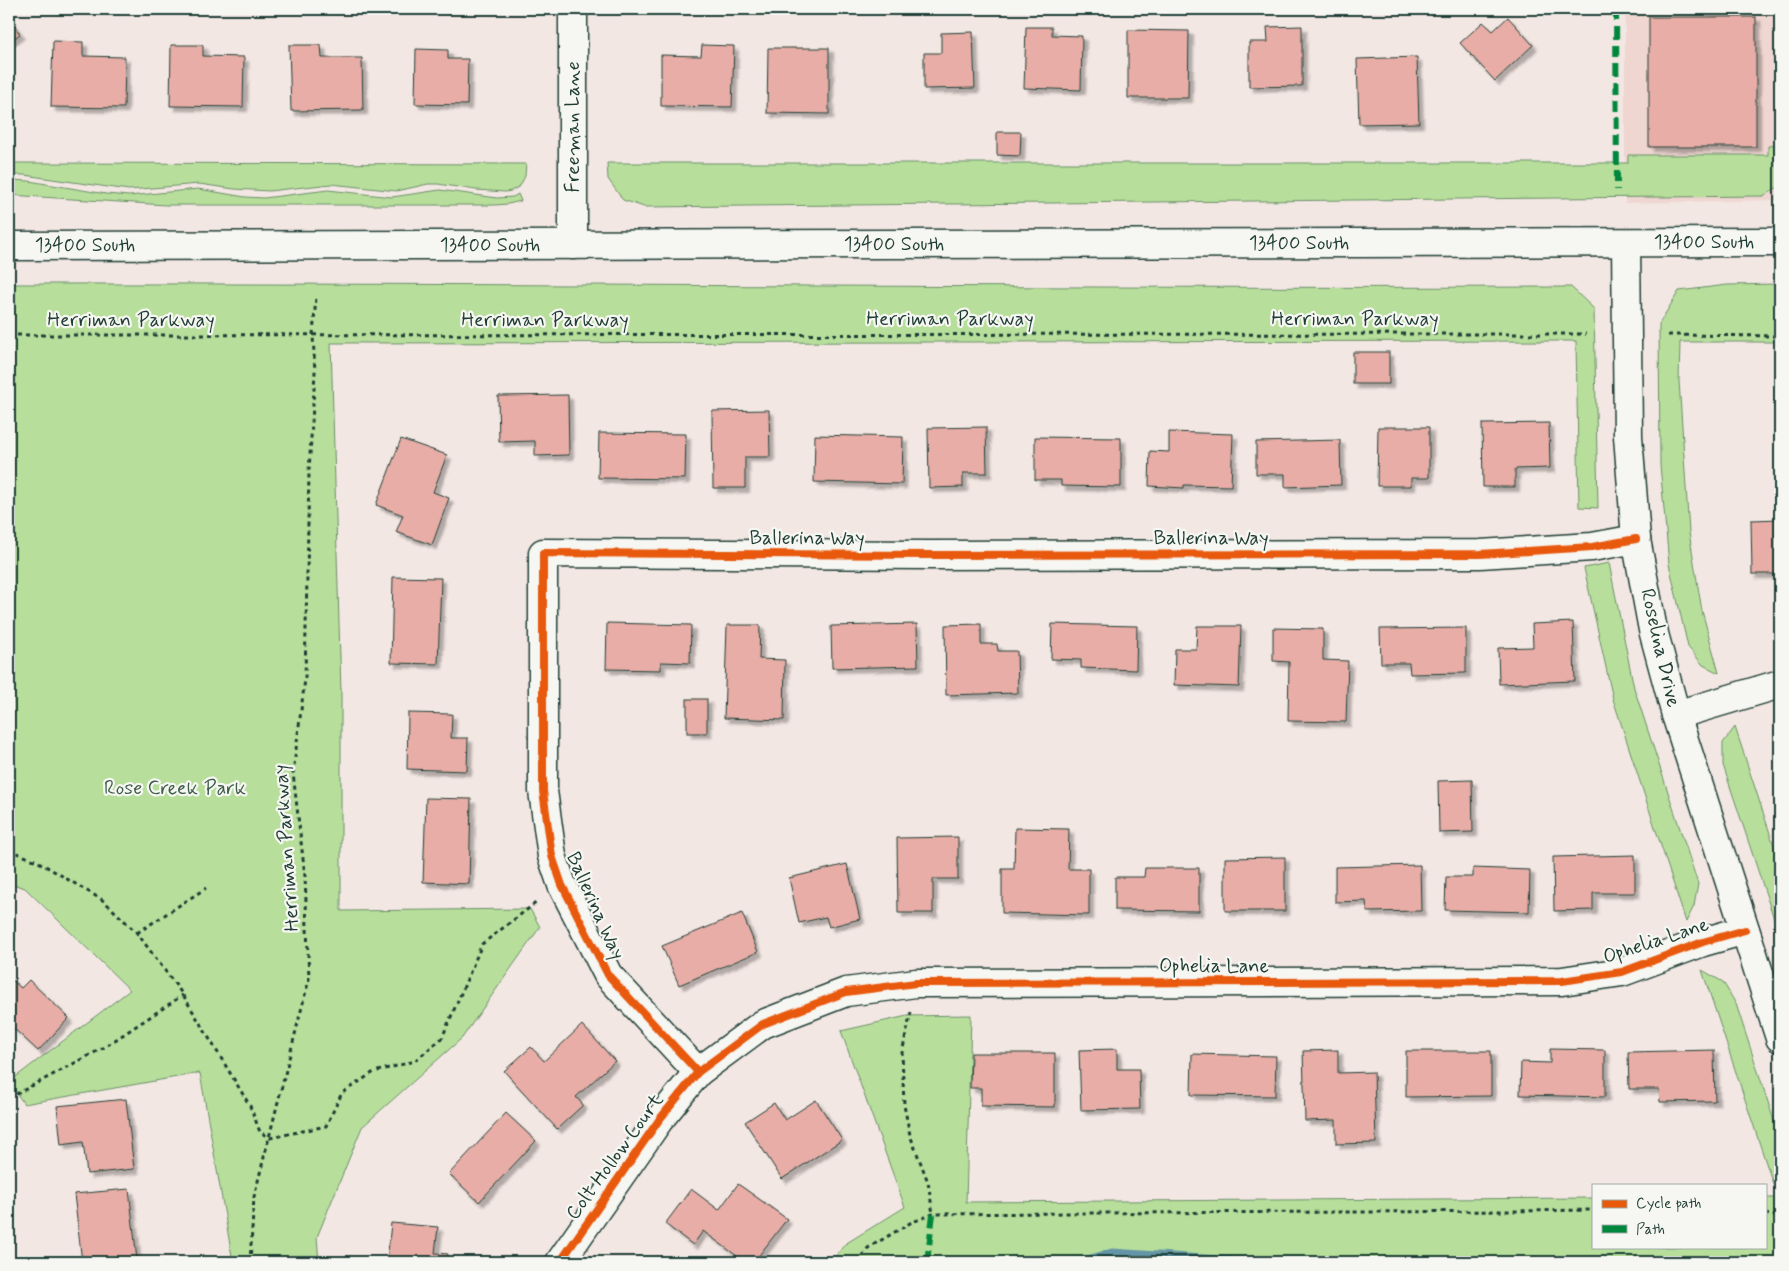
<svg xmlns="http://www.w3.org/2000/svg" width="1789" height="1271" font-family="Mynerve,sans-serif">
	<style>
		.built { fill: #efd6d1 }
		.green { fill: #b7df9b; stroke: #6b8e68 }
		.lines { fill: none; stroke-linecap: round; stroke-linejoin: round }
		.stream { stroke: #6495a6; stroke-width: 9 }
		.building { fill: #e7ada6; stroke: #1f3d34; filter: url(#shadow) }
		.street-casing { stroke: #1f3d34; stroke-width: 31 }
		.secondary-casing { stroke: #1f3d34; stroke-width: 31 }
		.path { stroke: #1f3d34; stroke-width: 3; stroke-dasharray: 4 4; stroke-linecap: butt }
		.street { stroke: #f6f6f2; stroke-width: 28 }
		.secondary { stroke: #f6f6f2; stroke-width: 28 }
		.quiet { stroke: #00873e; stroke-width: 6; stroke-dasharray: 12 6; stroke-linecap: butt }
		.cycleway-casing { stroke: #f6f6f2; stroke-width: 11 }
		.cycleway { stroke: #e8590c; stroke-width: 8 }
		.labels { text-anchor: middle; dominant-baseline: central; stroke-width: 4.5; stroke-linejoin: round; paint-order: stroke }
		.street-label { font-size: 20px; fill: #1f3d34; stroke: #f6f6f2 }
		.park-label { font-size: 20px; fill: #3d5d49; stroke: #f6f6f2 }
	</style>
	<defs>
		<filter id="shadow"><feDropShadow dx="4.5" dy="4.5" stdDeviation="1" flood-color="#0004"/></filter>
	</defs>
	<rect width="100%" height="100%" fill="#f3e7e3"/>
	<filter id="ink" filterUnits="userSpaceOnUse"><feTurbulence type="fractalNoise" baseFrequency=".02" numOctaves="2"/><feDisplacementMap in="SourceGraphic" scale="10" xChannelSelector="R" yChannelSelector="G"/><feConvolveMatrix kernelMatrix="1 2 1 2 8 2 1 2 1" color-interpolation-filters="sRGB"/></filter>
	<g filter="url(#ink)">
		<!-- built -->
		<polygon class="built" points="1625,9 1780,9 1780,200 1625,203"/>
		<!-- green -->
		<g class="green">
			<polygon points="1780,145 1780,186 1763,196 644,207 623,200 608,179 607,163 1628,163 1628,155 1768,155 1768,146"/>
			<polygon points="9,163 526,164 525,176 520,186 511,191 505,192 476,190 438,184 428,184 397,191 331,184 269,191 234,189 199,184 129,190 24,175 9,175"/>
			<polygon points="9,180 29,181 106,194 129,196 198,189 245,197 264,198 328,190 392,197 440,190 497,198 513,197 518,194 521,201 508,204 495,205 166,205 9,195"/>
			<path d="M9,284C529,283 1050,289 1571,287L1594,309L1598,508L1579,507L1576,341L331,343L341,693V911L530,909L540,927L462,1038L362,1127L317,1237L319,1262H233L200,1073L24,1104L9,1082L130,990L25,888L9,883Z"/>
			<polygon points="1780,284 1780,342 1680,342 1679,381 1689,532 1702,611 1719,673 1703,665 1688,647 1669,564 1660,465 1659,324 1679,291 1727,285"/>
			<polygon points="1609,563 1634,688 1698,884 1694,906 1686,922 1613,699 1584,568"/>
			<polygon points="1735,727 1780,864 1780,937 1723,765 1723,743"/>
			<polygon points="1702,970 1723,982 1736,1004 1780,1139 1780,1196 1777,1196"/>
			<polygon points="971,1015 966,1202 1593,1198 1593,1247 1765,1247 1765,1198 1780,1198 1780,1262 831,1262 845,1244 905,1207 841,1031 907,1016"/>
		</g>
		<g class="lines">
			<!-- stream -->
			<polyline class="stream" points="1080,1262 1112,1253 1249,1262"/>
		</g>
		<!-- building -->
		<g class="building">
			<polygon points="1508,17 1533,45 1495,81 1460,43 1483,22 1493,31"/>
			<rect x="1649" y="17" width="107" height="130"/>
			<polygon points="9,18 20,34 9,42"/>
			<polygon points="1302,26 1302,86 1249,87 1249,42 1268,42 1267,27"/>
			<polygon points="1026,27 1052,27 1052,35 1082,36 1081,90 1024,88"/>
			<polygon points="1128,30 1189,31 1188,98 1128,98"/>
			<polygon points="973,32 975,88 924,89 924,53 941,53 941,33"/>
			<polygon points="53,41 83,42 83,56 125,57 124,108 51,107"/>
			<polygon points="171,45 203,45 203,56 244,57 243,107 170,106"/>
			<polygon points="289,45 321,45 322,58 362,58 363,110 291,111"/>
			<polygon points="702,45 734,46 732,107 661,106 661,55 701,56"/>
			<polygon points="768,48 829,48 829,114 767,113"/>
			<polygon points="416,49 448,50 448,59 468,59 467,105 415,104"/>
			<polygon points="1417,57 1419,123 1359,124 1357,59"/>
			<polygon points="997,132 1021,132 1020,156 997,155"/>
			<rect x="1353" y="352" width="36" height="32"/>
			<polygon points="568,395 569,455 535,456 535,441 499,442 498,396"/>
			<polygon points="769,410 770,457 745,457 745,488 713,488 712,411"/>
			<polygon points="1549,423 1550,468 1515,469 1515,487 1483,487 1482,424"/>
			<polygon points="986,427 987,473 963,473 963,487 929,488 928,428"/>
			<polygon points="1378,427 1429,427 1429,478 1411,478 1411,486 1377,486"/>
			<polygon points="1169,432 1233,434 1231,486 1184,485 1184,488 1149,486 1150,451 1169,452"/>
			<polygon points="599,433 686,434 685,479 598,478"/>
			<polygon points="815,435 903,437 902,484 814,482"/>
			<polygon points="1035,437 1121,438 1121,487 1061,486 1061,480 1035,480"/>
			<polygon points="401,439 447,455 433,492 449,498 432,545 396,532 403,515 376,505"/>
			<polygon points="1340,440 1341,485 1285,487 1285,474 1256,474 1256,442"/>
			<polygon points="1780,519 1780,574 1752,574 1751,520"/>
			<polygon points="393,577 441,578 438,664 391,663"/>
			<polygon points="1573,622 1575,681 1499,684 1498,648 1533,647 1532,624"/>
			<polygon points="607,623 691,625 690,663 661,662 661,670 606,669"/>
			<polygon points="917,624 918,666 832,668 831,626"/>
			<polygon points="981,624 981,644 997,644 998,651 1017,651 1018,693 946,695 945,625"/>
			<polygon points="1052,624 1137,626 1136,670 1081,668 1081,660 1051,659"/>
			<polygon points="727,625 760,625 759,659 785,660 784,720 724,718"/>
			<polygon points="1197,626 1241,626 1239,687 1174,685 1175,649 1196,649"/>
			<polygon points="1273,628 1323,629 1323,660 1348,661 1346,722 1288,721 1289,662 1273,661"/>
			<polygon points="1466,628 1466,673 1410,674 1409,663 1381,663 1380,629"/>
			<rect x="687" y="699" width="20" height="34"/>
			<polygon points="408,713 452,714 451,738 468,738 467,771 407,769"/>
			<polygon points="1472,780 1473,832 1439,833 1438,781"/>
			<polygon points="426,798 471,799 469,884 423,882"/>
			<polygon points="1015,828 1069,829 1068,869 1089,869 1089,915 1002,913 1002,869 1014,869"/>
			<polygon points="958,837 958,879 933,879 933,913 898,913 897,838"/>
			<polygon points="1635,855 1635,893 1593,893 1593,910 1554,911 1553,857"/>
			<polygon points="1285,857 1285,911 1225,911 1225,858"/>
			<polygon points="847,864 860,919 829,927 826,917 799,923 789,878"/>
			<polygon points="1420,865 1421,911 1367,912 1366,901 1335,902 1335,867"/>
			<polygon points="1145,868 1199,868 1199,911 1115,910 1115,877 1144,877"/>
			<polygon points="1473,868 1530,870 1529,912 1445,910 1446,877 1473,877"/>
			<polygon points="742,913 758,952 679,985 662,946"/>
			<polygon points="9,977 21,988 29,980 69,1018 38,1051 9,1024"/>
			<polygon points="582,1025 615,1061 576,1097 583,1105 557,1129 504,1071 531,1047 544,1061"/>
			<polygon points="1117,1049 1117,1069 1139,1069 1140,1109 1081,1110 1079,1050"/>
			<polygon points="1550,1049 1605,1050 1605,1097 1520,1095 1521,1062 1550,1063"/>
			<polygon points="1338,1050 1338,1073 1374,1072 1376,1143 1336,1144 1336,1120 1305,1121 1303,1051"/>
			<polygon points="1714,1050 1715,1101 1660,1102 1659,1089 1629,1089 1628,1052"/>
			<polygon points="1406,1051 1491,1051 1491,1096 1406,1097"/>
			<polygon points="971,1053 1055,1053 1055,1107 981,1106 981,1088 970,1088"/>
			<polygon points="1192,1054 1276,1056 1275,1096 1191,1095"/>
			<polygon points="126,1099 134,1169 87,1174 83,1142 61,1145 57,1106"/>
			<polygon points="816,1100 842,1140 782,1179 745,1122 774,1103 785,1120"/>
			<polygon points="506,1113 536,1141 479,1202 449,1174"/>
			<polygon points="738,1184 787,1219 754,1262 745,1262 703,1231 693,1245 665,1224 691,1189 719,1210"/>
			<polygon points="129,1189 137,1260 111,1262 82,1262 74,1194"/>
			<polygon points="391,1223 438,1227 435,1253 448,1254 447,1262 387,1262"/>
		</g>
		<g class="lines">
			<!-- street casing -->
			<g class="street-casing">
				<g id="street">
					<polyline points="573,9 573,245"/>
					<polyline points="1626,243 1628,436 1636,539 1653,630 1676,715 1780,1038"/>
					<polyline points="1676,715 1780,684"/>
					<polyline points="698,1072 608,975 562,885 552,856 543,791 543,553 929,555 1480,554 1592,547 1636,539"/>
					<polyline points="560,1262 659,1120 698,1072 763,1024 846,992 916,983 1562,981 1622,972 1703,942 1745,930"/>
				</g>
			</g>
			<!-- secondary casing -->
			<g class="secondary-casing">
				<polyline id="secondary" points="9,246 1780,242"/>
			</g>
			<!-- path -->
			<g class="path">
				<polyline points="9,335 1586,334"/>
				<polyline points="1668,335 1780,336"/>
				<polyline points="9,850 37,861 104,901 137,933 183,995 250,1106 260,1132 270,1138 326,1126 342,1093 374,1072 415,1061 442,1038 482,944 537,902"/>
				<polyline points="137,933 206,888"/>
				<polyline points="911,1012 902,1053 904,1105 910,1135 928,1182 933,1214"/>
				<polyline points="9,1098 103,1048 183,995"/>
				<polyline points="1765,1214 1780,1217"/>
				<polyline points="250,1262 254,1197 309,979 305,876 293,773 305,679 309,471 315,372 313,335 316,297"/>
				<path d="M857,1262L868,1248L910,1223L933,1214C1153,1212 1373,1213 1593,1210"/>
			</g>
			<!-- street -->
			<use href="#street" class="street"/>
			<!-- secondary -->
			<use href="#secondary" class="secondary"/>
			<!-- quiet -->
			<g class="quiet">
				<polyline points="1616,9 1617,190"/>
				<polyline points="927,1262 933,1214"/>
			</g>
			<!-- cycleway casing -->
			<g class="cycleway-casing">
				<g id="cycleway">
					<polyline points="698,1072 608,975 562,885 552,856 543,791 543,553 929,555 1480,554 1592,547 1636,539"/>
					<polyline points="560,1262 659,1120 698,1072 763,1024 846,992 916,983 1562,981 1622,972 1703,942 1745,930"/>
				</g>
			</g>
			<!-- cycleway -->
			<use href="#cycleway" class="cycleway"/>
		</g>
	</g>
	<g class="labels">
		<!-- street labels -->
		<g class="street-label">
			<text transform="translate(573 127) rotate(-90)">Freeman Lane</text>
			<text x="1704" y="242">13400 South</text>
			<text x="1299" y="243">13400 South</text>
			<text x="894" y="244">13400 South</text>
			<text x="85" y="245">13400 South</text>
			<text x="490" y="245">13400 South</text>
			<text x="950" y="319">Herriman Parkway</text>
			<text x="1355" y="319">Herriman Parkway</text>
			<text x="131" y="320">Herriman Parkway</text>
			<text x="545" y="320">Herriman Parkway</text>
			<text x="807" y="538">Ballerina Way</text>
			<text x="1211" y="538">Ballerina Way</text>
			<text transform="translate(1660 648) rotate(77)">Roselina Drive</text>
			<text transform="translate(287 848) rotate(-94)">Herriman Parkway</text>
			<text transform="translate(595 906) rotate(66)">Ballerina Way</text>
			<text transform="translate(1656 941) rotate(-18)">Ophelia Lane</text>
			<text x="1214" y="966">Ophelia Lane</text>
			<text transform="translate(615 1157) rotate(-54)">Colt Hollow Court</text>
		</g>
		<!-- park labels -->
		<g class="park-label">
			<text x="175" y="788">Rose Creek Park</text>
		</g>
	</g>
	<!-- margin -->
	<rect width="1789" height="1271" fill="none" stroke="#f6f6f2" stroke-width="30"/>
	<rect x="15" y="15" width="1759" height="1241" fill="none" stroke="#1f3d34" stroke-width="2" filter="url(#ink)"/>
	<!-- legend -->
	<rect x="1592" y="1184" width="175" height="65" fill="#f6f6f2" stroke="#a0aca6"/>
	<rect x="1602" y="1200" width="25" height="8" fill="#e8590c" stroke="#a0aca6"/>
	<text x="1636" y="1208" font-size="15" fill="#1f3d34">Cycle path</text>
	<rect x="1602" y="1225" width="25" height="8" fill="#00873e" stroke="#a0aca6"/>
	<text x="1636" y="1234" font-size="15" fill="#1f3d34">Path</text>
</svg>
